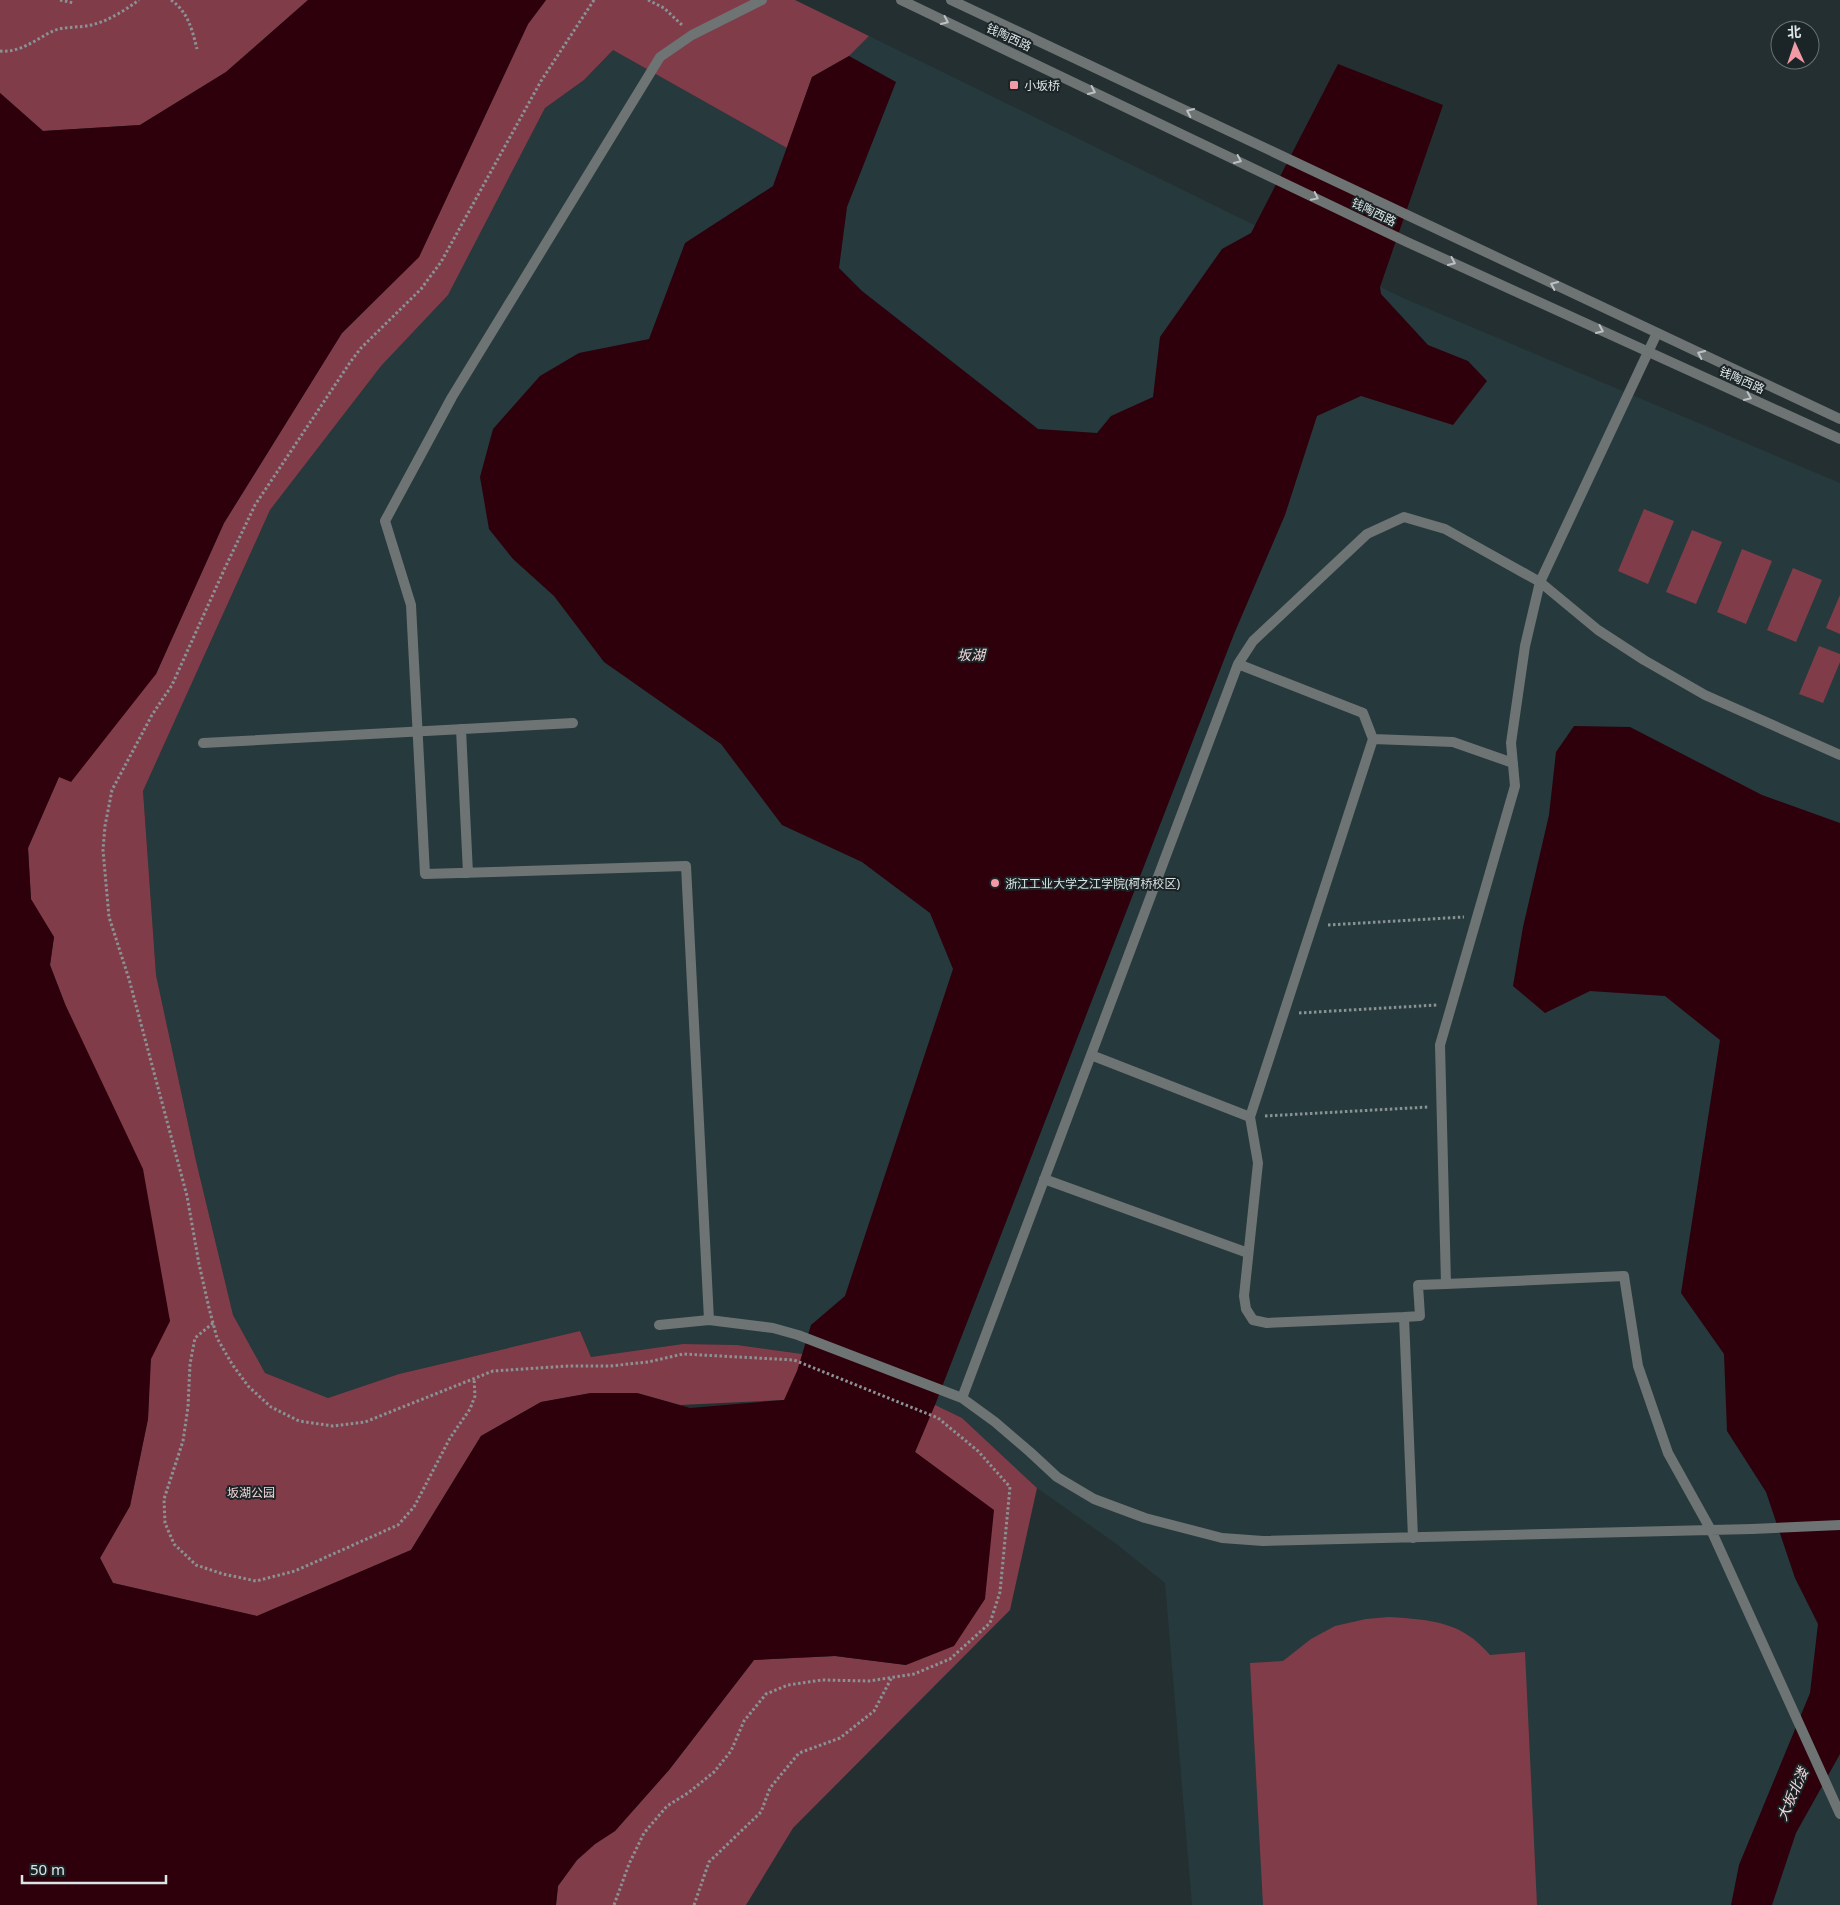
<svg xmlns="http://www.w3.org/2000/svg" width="1840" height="1905" viewBox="0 0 1840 1905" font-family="'Noto Sans','Noto Sans SC',sans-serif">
  <rect width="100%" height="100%" fill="#242f31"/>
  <path fill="#26393c" d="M 869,36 L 1403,298 L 1840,483 L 1840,1905 L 1192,1905 L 1165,1583 L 1115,1543 L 1037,1488 L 962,1418 L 802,1354 L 737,1345 L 683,1344 L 591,1357 L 580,1331 L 399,1374 L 328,1398 L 265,1373 L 233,1315 L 196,1161 L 156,975 L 143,791 L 270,510 L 381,366 L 448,295 L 545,108 L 584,80 L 613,50 L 787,148 L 849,56 Z"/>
  <path fill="#803d49" d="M 0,0 L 308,0 L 226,72 L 140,125 L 43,131 L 0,93 Z
    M 546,0 L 795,0 L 869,36 L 849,56 L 812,77 L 787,148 L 613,50 L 584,80 L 545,108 L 448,295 L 381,366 L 270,510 L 143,791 L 156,975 L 196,1161 L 233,1315 L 265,1373 L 328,1398 L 399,1374 L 580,1331 L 591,1357 L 683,1344 L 737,1345 L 802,1354 L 935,1405 L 962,1418 L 1037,1488 L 1010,1610 L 793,1828 L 746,1905 L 556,1905 L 558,1886 L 577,1860 L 595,1844 L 615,1831 L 669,1770 L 754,1660 L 835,1656 L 906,1665 L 993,1510 L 915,1452 L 927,1423 L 784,1400 L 680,1405 L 637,1393 L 591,1393 L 541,1402 L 481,1436 L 411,1550 L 257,1616 L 113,1583 L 100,1558 L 130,1506 L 148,1419 L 150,1359 L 170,1321 L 65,1004 L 50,965 L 54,937 L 31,900 L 28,848 L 59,777 L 156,674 L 224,523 L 342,333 L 419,257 L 528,24 Z
    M 1644,509 L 1674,521 L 1648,584 L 1618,571 Z
    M 1692,530 L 1722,542 L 1696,604 L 1666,592 Z
    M 1742,549 L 1772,561 L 1746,624 L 1717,612 Z
    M 1793,568 L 1822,580 L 1796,642 L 1767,630 Z
    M 1840,595 L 1840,634 L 1826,628 Z
    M 1819,646 L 1840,654 L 1840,662 L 1823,703 L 1799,694 Z
    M 1389,1617 C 1432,1620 1461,1621 1490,1655 L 1525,1652 L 1537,1905 L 1263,1905 L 1250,1663 L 1283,1661 L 1311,1639 L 1335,1626 L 1366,1619 Z"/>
  <path fill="#2d000b" d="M 308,0 L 546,0 L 528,24 L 419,257 L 342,333 L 224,523 L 156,674 L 71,782 L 59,777 L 28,848 L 31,899 L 54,937 L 50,965 L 65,1004 L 143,1169 L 170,1321 L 151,1359 L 148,1419 L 130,1506 L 100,1558 L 113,1583 L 257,1616 L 411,1550 L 481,1436 L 541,1402 L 591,1393 L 637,1393 L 690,1408 L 784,1400 L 797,1371 L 811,1325 L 845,1296 L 953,969 L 930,913 L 862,862 L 782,825 L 721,744 L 604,662 L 554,596 L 513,559 L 489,529 L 480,477 L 493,429 L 540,376 L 579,353 L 649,339 L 685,243 L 773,186 L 812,77 L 849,56 L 896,82 L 847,207 L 839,268 L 862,291 L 1038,429 L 1097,433 L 1111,416 L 1153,397 L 1160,337 L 1222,249 L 1251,233 L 1338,64 L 1443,105 L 1380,287 L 1381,294 L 1428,345 L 1468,361 L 1487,381 L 1453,425 L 1361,396 L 1317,416 L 1285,515 L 1234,634 L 935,1405 L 915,1452 L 994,1510 L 985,1599 L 954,1646 L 906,1665 L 835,1656 L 754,1660 L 669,1770 L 615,1831 L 595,1844 L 577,1860 L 558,1886 L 556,1905 L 0,1905 L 0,93 L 43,131 L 140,125 L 226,72 Z
    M 1574,726 L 1630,727 L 1762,795 L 1840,823 L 1840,1754 L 1796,1833 L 1772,1905 L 1731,1905 L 1739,1865 L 1810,1693 L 1818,1624 L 1795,1578 L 1766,1492 L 1727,1431 L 1724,1354 L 1681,1293 L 1720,1040 L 1665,996 L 1590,991 L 1545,1013 L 1513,986 L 1523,927 L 1549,815 L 1556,752 Z"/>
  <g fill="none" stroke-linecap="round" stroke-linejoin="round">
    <path stroke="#8a9294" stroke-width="3" stroke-dasharray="2.5 2.5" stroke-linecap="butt" d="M 60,0 L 74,3
      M 171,0 C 188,12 192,29 197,49
      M 594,0 L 541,81 L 441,262 L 421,289 L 361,348 L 351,361 L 255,505 L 224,570 L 172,685 L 152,715 L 112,790 L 105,826 L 103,850 L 109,917 L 129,979 L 187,1196 L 199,1264 L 209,1308 L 217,1338 L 232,1364 L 248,1386 L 271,1407 L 299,1421 L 333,1426 L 365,1422 L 493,1371 L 568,1366 L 610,1366 L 648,1362 L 683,1354 L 794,1360 L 938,1418 L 978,1451 L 1010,1487 L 1000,1592 L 990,1623 L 950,1659 L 914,1674 L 869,1681 L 822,1680 L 788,1685 L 766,1694 L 744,1721 L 731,1751 L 714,1772 L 688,1793 L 667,1806 L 644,1833 L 629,1864 L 614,1905
      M 648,0 L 664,8 L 683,26
      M 0,51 C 21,53 36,39 53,31 C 64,26 79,28 91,25 C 109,21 125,10 139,0
      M 1328,925 L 1464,917
      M 1299,1013 L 1437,1005
      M 1265,1116 L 1429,1107
      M 213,1323 L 195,1338 L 190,1364 L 188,1407 L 183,1441 L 164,1499 L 165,1523 L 174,1544 L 196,1565 L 223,1574 L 256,1581 L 295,1571 L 398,1525 L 414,1507 L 450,1438 L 470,1409 L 475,1396 L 474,1378
      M 694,1905 L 709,1862 L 761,1812 L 770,1788 L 799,1753 L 840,1738 L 874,1711 L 892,1677"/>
    <path stroke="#6e7374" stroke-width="10" d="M 1657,333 L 1540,582 L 1525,646 L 1511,743 L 1515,786 L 1440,1045 L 1446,1284 L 1624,1276 L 1638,1366 L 1668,1453 L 1712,1532 L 1840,1814
      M 1238,664 L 1363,713 L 1373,739
      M 461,729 L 468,873
      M 203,743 L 573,723
      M 1091,1055 L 1250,1117
      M 1044,1179 L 1248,1253
      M 1404,1317 L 1267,1323 L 1253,1320 L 1246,1309 L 1244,1296 L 1258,1163 L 1250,1117 L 1373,739 L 1453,742 L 1513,763
      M 709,1320 L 686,866 L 425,874 L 411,605 L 385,521 L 452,397 L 660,57 L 692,35 L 762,0
      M 659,1325 L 709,1320 L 773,1328 L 798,1335 L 962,1398 L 995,1422 L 1030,1452 L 1057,1477 L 1094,1499 L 1145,1518 L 1222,1538 L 1263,1541 L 1752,1529
      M 962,1398 L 1238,664 L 1253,641 L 1367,534 L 1404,517 L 1445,529 L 1540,582 L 1598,630 L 1644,660 L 1705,695 L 1840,755
      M 1413,1538 L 1404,1317 L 1420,1316 L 1418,1285 L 1446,1284"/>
    <path stroke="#6e7374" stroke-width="10" d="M 1752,1529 L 1840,1525"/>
    <path stroke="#6e7374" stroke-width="10" d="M 901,0 L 1407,242 L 1840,439
      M 951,0 L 1840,419"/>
  </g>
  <defs><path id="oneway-chevron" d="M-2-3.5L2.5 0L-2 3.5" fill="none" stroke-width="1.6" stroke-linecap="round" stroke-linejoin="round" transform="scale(1.25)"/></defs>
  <g stroke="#bcc2c3">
    <use href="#oneway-chevron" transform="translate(945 21) rotate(25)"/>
    <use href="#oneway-chevron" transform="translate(1092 91) rotate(25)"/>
    <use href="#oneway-chevron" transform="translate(1190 112) rotate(-155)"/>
    <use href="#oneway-chevron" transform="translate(1238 160) rotate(25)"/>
    <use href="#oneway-chevron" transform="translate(1315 197) rotate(26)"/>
    <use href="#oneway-chevron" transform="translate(1452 262) rotate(24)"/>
    <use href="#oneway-chevron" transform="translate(1554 285) rotate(-155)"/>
    <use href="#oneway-chevron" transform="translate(1600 330) rotate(24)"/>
    <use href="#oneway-chevron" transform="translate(1701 354) rotate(-155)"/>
    <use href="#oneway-chevron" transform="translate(1748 397) rotate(24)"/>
  </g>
  <g fill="#f39aa7" stroke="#1b2527" stroke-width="2">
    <rect x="1009" y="80" width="10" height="10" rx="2.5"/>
    <circle cx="995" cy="883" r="5"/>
  </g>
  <g text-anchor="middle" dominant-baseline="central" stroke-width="4" stroke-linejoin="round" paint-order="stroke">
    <g font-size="12" fill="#dde4e5" stroke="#1b2527">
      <text transform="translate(1009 37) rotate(25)">钱陶西路</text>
      <text transform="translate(1374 212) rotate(26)">钱陶西路</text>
      <text transform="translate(1742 380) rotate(24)">钱陶西路</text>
    </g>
    <g font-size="12" fill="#dde4e5" stroke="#1b2527" text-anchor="start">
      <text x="1024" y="85">小坂桥</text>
      <text x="1005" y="883">浙江工业大学之江学院(柯桥校区)</text>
    </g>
    <g font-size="12" fill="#f2d6d8" stroke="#1b2527">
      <text x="251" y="1492">坂湖公园</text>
    </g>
    <g font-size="14" font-style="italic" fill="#f3d7da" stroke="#1b2527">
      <text x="971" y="654">坂湖</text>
      <text transform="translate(1792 1794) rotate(-66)">大坂北溇</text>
    </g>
  </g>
  <g transform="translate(1795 45) rotate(357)"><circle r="24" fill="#1b2527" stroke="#697173"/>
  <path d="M0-4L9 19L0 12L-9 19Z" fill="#f39aa7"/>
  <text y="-8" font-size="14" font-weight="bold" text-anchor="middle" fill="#dde4e5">北</text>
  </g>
  <path d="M22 1875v8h144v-8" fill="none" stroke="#dde4e5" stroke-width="2.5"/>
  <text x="30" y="1875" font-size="15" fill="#dde4e5" stroke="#1b2527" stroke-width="4" paint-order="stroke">50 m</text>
</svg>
